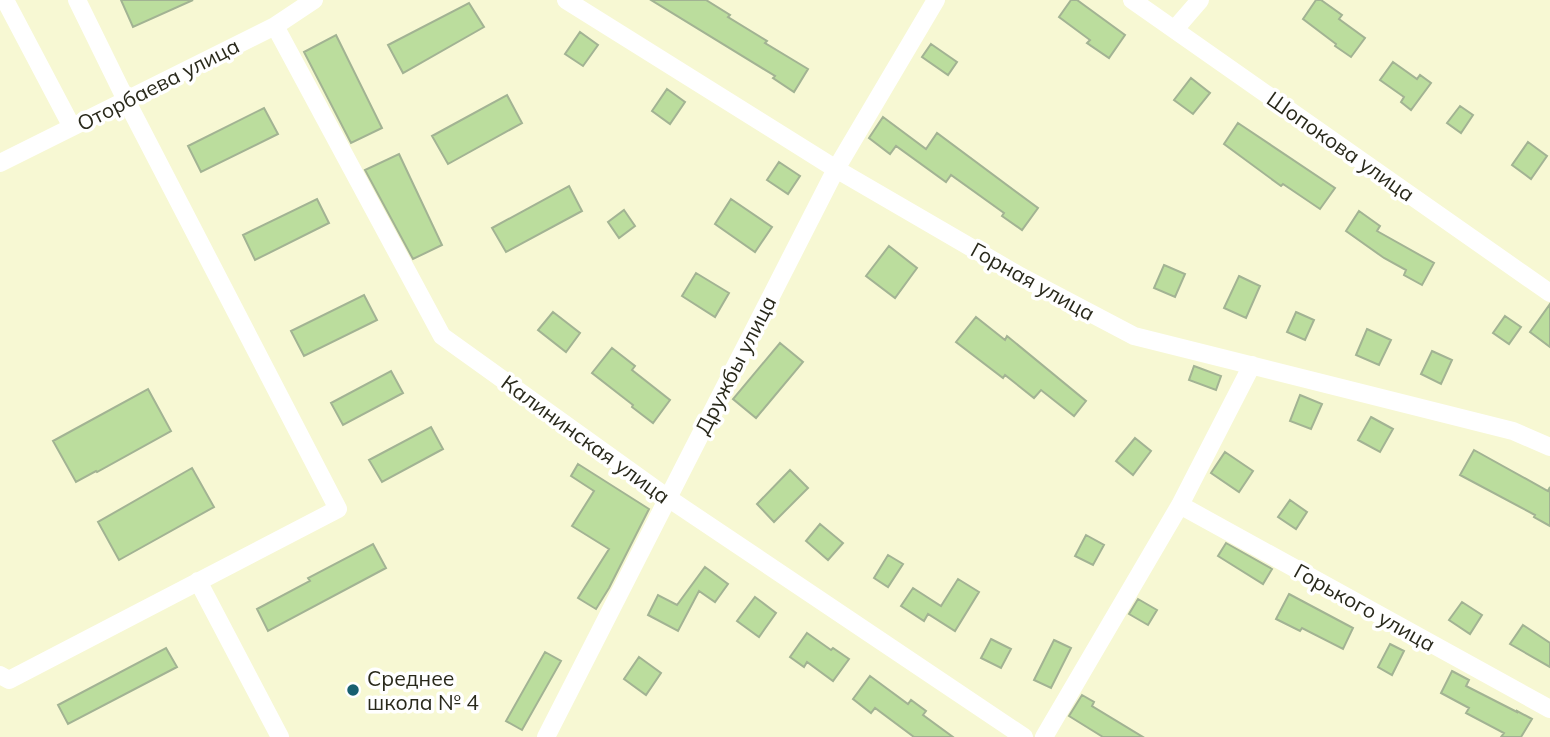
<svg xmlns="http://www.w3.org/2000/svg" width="1550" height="737" viewBox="0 0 1550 737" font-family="Mulish,sans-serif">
  <rect width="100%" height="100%" fill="#f7f8d3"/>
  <path fill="#bbdd9d" stroke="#a2b393" stroke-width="2" d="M 121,0 L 193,0 L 133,27 Z
    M 651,0 L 706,0 L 730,15 L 728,17 L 767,41 L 765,43 L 808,69 L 794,92 L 773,78 L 775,76 Z
    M 1071,0 L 1077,0 L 1125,35 L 1109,58 L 1087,43 L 1090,40 L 1059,17 Z
    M 1316,0 L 1321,0 L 1342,15 L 1339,19 L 1365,38 L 1351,57 L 1335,46 L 1336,44 L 1303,19 Z
    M 469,3 L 484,27 L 403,73 L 388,45 Z
    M 580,32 L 598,45 L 583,66 L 565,54 Z
    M 336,35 L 382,128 L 351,143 L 304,52 Z
    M 931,44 L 957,62 L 948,75 L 922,57 Z
    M 1393,62 L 1417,79 L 1420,75 L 1431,83 L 1411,110 L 1401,102 L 1404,97 L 1380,80 Z
    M 1191,78 L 1210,93 L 1193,114 L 1174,100 Z
    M 667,89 L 685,102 L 670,124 L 652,111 Z
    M 507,95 L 522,123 L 448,164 L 432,136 Z
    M 1460,106 L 1473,115 L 1461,133 L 1447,123 Z
    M 264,108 L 278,134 L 201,172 L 188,146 Z
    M 883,117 L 926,149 L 937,133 L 1038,208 L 1022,230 L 1002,216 L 1004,213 L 951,175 L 946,182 L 896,146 L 890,154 L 869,138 Z
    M 1238,123 L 1335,188 L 1320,209 L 1283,184 L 1281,186 L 1224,144 Z
    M 1528,142 L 1547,156 L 1531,179 L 1512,165 Z
    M 399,154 L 442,245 L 413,259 L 365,170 Z
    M 779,162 L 800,176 L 788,194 L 767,180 Z
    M 569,186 L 582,211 L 506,252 L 492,228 Z
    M 317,199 L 329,223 L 255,260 L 243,235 Z
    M 731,199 L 772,227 L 755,252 L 715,224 Z
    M 624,210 L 635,226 L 619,238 L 608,222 Z
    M 1359,211 L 1380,226 L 1377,231 L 1434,263 L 1422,285 L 1404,275 L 1406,270 L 1384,258 L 1346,231 Z
    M 889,246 L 917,268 L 895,298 L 866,276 Z
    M 1164,265 L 1185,274 L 1175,297 L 1154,288 Z
    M 696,273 L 729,293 L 715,317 L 682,296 Z
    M 1239,276 L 1260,286 L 1246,318 L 1224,308 Z
    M 364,295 L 377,320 L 304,356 L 291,331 Z
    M 1550,304 L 1550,347 L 1530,332 Z
    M 553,312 L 580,333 L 566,352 L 538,330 Z
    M 1296,312 L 1314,320 L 1305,340 L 1287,332 Z
    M 1505,316 L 1521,327 L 1509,344 L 1493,333 Z
    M 976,317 L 1005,340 L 1007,336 L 1086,401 L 1074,416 L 1041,390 L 1034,398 L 1005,375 L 1003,378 L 956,342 Z
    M 1367,329 L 1391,340 L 1379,365 L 1356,355 Z
    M 780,343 L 803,362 L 756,418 L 733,399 Z
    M 612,348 L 635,366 L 632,370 L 670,400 L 653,423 L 632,407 L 633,405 L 592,373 Z
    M 1432,351 L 1452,360 L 1441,384 L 1421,374 Z
    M 1194,366 L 1221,376 L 1216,390 L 1189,380 Z
    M 391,371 L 403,393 L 343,425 L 331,403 Z
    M 148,389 L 171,431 L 97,472 L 96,471 L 76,482 L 53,441 Z
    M 1300,395 L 1322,404 L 1311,429 L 1290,421 Z
    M 1371,417 L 1393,429 L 1380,452 L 1358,440 Z
    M 431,427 L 443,449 L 382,482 L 369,460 Z
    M 1135,438 L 1151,451 L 1133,475 L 1116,461 Z
    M 1474,450 L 1548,491 L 1550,487 L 1550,526 L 1534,517 L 1535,515 L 1460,475 Z
    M 1225,452 L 1253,471 L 1239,492 L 1211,473 Z
    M 578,464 L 649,509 L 609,588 L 596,609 L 578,598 L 609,549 L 572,526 L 594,491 L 571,476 Z
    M 192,468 L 214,507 L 119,560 L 98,522 Z
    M 790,470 L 808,488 L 774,522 L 757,504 Z
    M 1290,500 L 1307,512 L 1296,529 L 1278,517 Z
    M 820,524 L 843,543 L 828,560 L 806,541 Z
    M 1086,535 L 1104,545 L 1093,565 L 1075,556 Z
    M 1226,543 L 1272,569 L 1263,584 L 1218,556 Z
    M 373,544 L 386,568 L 268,631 L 257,609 L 310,581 L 308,578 Z
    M 888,555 L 903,564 L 888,587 L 874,578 Z
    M 705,567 L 728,584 L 715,602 L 699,591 L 678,631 L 648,615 L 658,595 L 677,605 Z
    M 958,579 L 979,592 L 955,631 L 928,614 L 924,621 L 901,606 L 913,588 L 941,606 Z
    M 1289,594 L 1353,628 L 1343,649 L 1302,628 L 1300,631 L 1276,619 Z
    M 755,597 L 776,613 L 759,637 L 737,621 Z
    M 1138,599 L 1157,610 L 1148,625 L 1129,614 Z
    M 1462,602 L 1482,615 L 1470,634 L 1449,620 Z
    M 1523,625 L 1550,643 L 1550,667 L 1510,644 Z
    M 807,633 L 831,650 L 833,648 L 849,659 L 833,681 L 807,662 L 804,667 L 790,657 Z
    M 991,639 L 1011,649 L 1001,668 L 981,658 Z
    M 1054,640 L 1071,648 L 1051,688 L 1034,680 Z
    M 1390,644 L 1404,651 L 1392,675 L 1378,667 Z
    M 166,648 L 177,667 L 68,724 L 58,705 Z
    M 545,652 L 561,661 L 522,730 L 506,721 Z
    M 639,657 L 661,673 L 646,695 L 624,679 Z
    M 1452,671 L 1469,680 L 1466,686 L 1517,712 L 1517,711 L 1532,719 L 1521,737 L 1501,737 L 1504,733 L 1466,713 L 1469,708 L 1441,693 Z
    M 870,676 L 908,704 L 911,700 L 926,711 L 923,715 L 953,737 L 914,737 L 875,708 L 871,713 L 853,699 Z
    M 1082,695 L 1094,702 L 1092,706 L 1143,737 L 1103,737 L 1069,716 Z"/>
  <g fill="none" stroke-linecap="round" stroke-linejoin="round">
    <path stroke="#fff" stroke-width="18" d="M 5,0 L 72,127
      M 566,0 L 836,169 L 1020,276 L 1134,336 L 1513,431 L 1550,447
      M 1132,0 L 1550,293
      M 275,26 L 442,336 L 668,498 L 1024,737
      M 1175,29 L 1200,0
      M 0,163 L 275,26 L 314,0
      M 1180,505 L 1550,709
      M 198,581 L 280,737
      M 0,675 L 9,680 L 338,509 L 126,100 L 77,0
      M 546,737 L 836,169 L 936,0
      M 1044,737 L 1180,505 L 1252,365"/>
  </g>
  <circle fill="#175f6f" stroke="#fff" stroke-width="2.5" cx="353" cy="690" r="7"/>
  <g text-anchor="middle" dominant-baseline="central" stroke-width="7" stroke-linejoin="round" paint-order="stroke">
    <g font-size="21" fill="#29291b" stroke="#fff">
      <text transform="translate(158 84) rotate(-27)">Оторбаева улица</text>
      <text transform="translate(1341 146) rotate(35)">Шопокова улица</text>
      <text transform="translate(1033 281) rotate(29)">Горная улица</text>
      <text transform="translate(735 365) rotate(-63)">Дружбы улица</text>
      <text transform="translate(586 439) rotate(36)">Калининская улица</text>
      <text transform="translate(1365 607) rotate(29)">Горького улица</text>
    </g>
    <g font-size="21" fill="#29291b" stroke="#fff" text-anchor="start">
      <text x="367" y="678">Среднее<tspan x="367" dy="24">школа № 4</tspan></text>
    </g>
  </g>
</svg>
